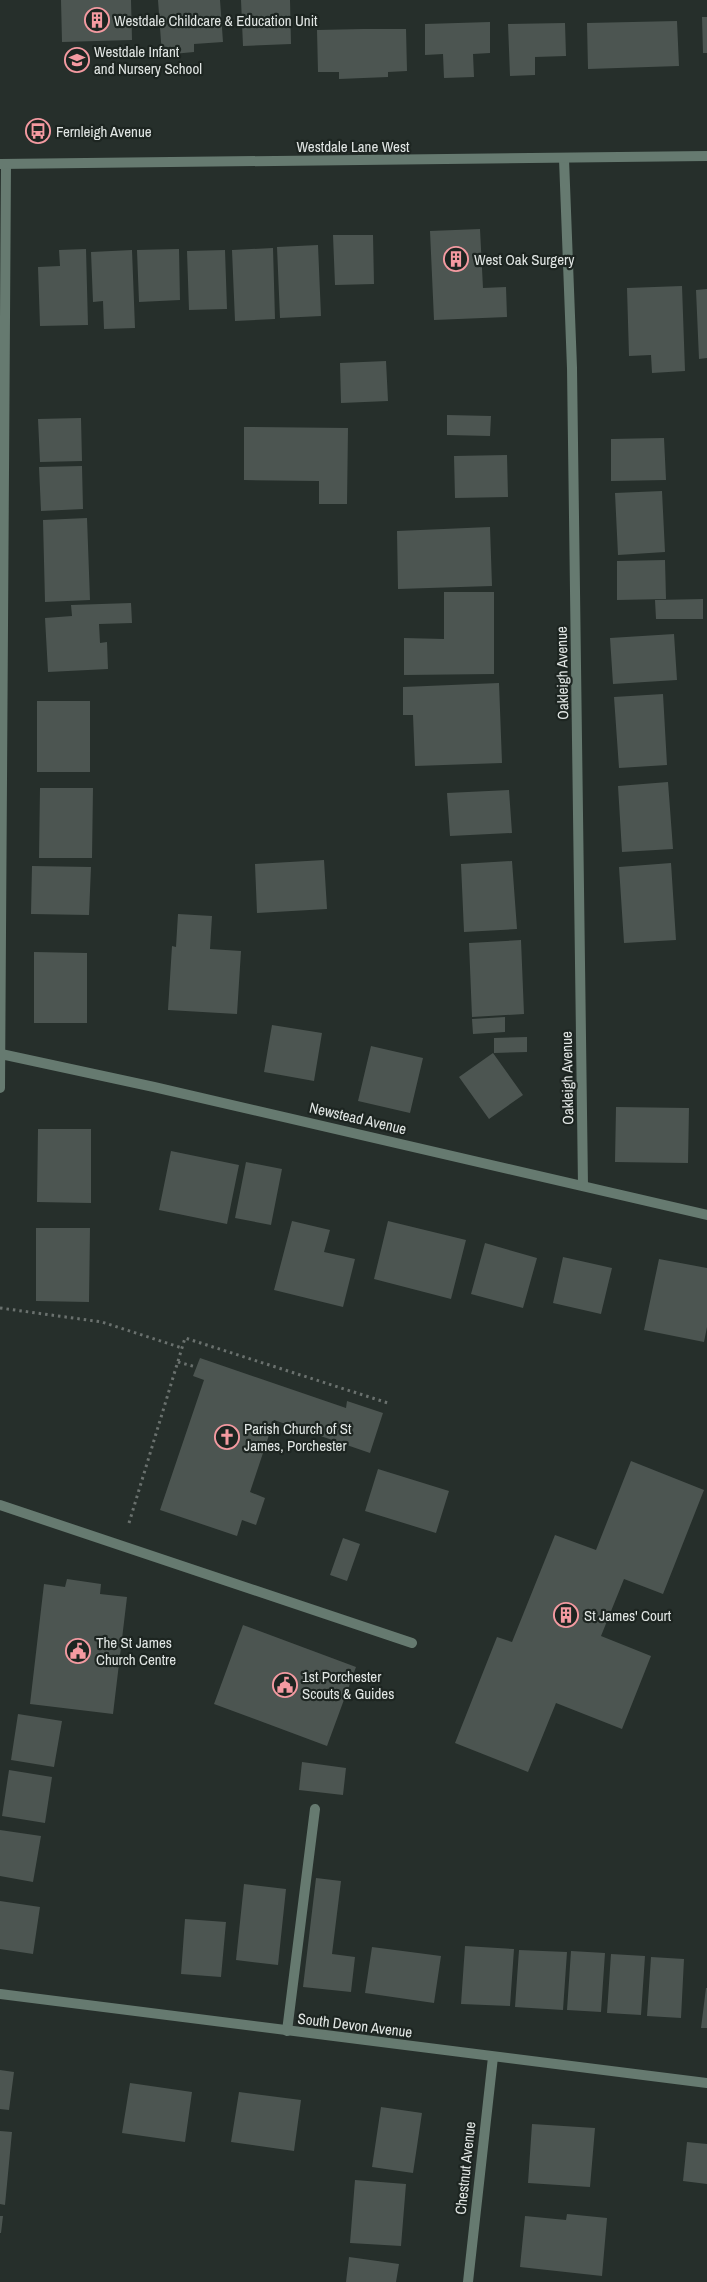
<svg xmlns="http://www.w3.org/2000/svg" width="707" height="2282" viewBox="0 0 707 2282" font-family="'Archivo Narrow',sans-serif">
  <rect width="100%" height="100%" fill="#262f2b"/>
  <path fill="#4c5551" d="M 61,0 L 131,0 L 132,40 L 62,42 Z
    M 158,0 L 220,0 L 223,42 L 194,44 L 194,52 L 162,55 Z
    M 241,0 L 290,0 L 291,44 L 243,46 Z
    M 702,17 L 707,17 L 707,53 L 703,53 Z
    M 677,21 L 679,66 L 588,69 L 587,23 Z
    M 490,22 L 490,53 L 473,54 L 474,77 L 444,78 L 443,54 L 425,55 L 425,24 Z
    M 565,23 L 566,56 L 535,57 L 535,75 L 510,76 L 508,24 Z
    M 363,29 L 406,29 L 407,71 L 388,72 L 388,77 L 339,79 L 339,72 L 318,72 L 317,30 Z
    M 480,229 L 483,288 L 506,287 L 507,317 L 434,320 L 430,231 Z
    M 333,235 L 373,235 L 374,284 L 335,285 Z
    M 318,245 L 321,316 L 280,318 L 277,247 Z
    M 273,248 L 275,319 L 235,321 L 232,250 Z
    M 86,249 L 88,325 L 40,326 L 38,267 L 60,266 L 59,250 Z
    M 179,249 L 180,300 L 139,302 L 137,250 Z
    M 132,250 L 135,328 L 104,329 L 103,301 L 93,302 L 91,252 Z
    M 225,250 L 227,309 L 189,310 L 187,251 Z
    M 682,286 L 685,371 L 652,373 L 651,355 L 629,356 L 627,288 Z
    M 707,289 L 707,358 L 699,359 L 696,290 Z
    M 386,361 L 388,401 L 341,403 L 340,363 Z
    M 447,415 L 491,416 L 490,436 L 447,435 Z
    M 81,418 L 82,461 L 40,462 L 38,419 Z
    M 244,427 L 348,428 L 347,504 L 319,504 L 319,481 L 244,480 Z
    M 664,438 L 666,480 L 611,481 L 611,439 Z
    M 507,455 L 508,497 L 455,498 L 454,456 Z
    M 82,466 L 83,509 L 41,511 L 39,467 Z
    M 662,491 L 665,552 L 618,555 L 615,493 Z
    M 87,518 L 90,600 L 45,602 L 43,520 Z
    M 490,527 L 492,586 L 398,589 L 397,531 Z
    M 665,560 L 666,599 L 617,600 L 617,561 Z
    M 444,592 L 494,592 L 494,674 L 404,675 L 404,638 L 444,639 Z
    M 703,599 L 703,619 L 656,619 L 655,600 Z
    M 131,603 L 132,623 L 99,624 L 100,643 L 107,642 L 108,669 L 48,672 L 45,618 L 72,616 L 71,605 Z
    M 674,634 L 677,680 L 613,684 L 610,638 Z
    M 499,683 L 502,763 L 415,766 L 413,715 L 403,715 L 403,687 Z
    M 663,694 L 667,765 L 619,768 L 614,697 Z
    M 37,701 L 90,701 L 90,772 L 37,772 Z
    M 668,782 L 673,849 L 622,852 L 618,786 Z
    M 40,788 L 93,788 L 92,858 L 39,858 Z
    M 509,790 L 512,833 L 450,836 L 447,793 Z
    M 324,860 L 327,909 L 257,913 L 255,864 Z
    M 512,861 L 517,929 L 464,932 L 461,864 Z
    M 671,863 L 676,940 L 624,943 L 619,867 Z
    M 32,866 L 91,867 L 89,915 L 31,914 Z
    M 178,914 L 212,916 L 210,949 L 241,951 L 237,1014 L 168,1010 L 172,946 L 176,947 Z
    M 521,940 L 524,1014 L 472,1017 L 469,943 Z
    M 34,952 L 87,953 L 87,1023 L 34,1023 Z
    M 505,1017 L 505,1032 L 473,1034 L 472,1019 Z
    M 272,1025 L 322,1033 L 314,1081 L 264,1072 Z
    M 527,1037 L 527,1052 L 494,1053 L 494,1038 Z
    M 371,1046 L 423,1058 L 410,1113 L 358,1101 Z
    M 493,1053 L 523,1095 L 489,1119 L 459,1077 Z
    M 616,1107 L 689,1108 L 688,1163 L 615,1162 Z
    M 38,1129 L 91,1129 L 91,1203 L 37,1202 Z
    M 171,1151 L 239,1165 L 227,1224 L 159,1210 Z
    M 246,1162 L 282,1169 L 271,1225 L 235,1218 Z
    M 292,1221 L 330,1230 L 324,1252 L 355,1259 L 343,1307 L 274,1290 Z
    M 388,1221 L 466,1240 L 451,1299 L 374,1279 Z
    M 36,1228 L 90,1228 L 89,1302 L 36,1301 Z
    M 485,1243 L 537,1258 L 523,1308 L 471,1294 Z
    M 563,1257 L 612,1268 L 601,1314 L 553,1303 Z
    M 659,1259 L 707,1268 L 707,1327 L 704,1342 L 644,1330 Z
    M 200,1358 L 346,1408 L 347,1401 L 383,1413 L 370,1453 L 274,1420 L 250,1492 L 265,1498 L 256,1525 L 242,1520 L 237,1536 L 160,1510 L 204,1380 L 193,1376 Z
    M 631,1461 L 704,1490 L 663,1594 L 624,1579 L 601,1636 L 651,1656 L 622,1729 L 556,1703 L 528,1772 L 455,1743 L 497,1637 L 512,1642 L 555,1535 L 596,1550 Z
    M 378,1469 L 449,1491 L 436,1533 L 365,1511 Z
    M 343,1538 L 360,1544 L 347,1581 L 330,1575 Z
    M 67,1579 L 101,1584 L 100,1594 L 127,1597 L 113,1714 L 30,1704 L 44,1584 L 65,1587 Z
    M 243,1625 L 356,1667 L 327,1746 L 214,1704 Z
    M 18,1714 L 62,1721 L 54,1767 L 11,1760 Z
    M 302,1762 L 346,1768 L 343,1795 L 299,1790 Z
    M 9,1770 L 52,1777 L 45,1823 L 2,1816 Z
    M 0,1830 L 41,1836 L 33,1882 L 0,1876 Z
    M 316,1878 L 341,1881 L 332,1954 L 355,1957 L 351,1992 L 303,1987 Z
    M 244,1884 L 286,1889 L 278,1965 L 236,1960 Z
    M 0,1901 L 40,1907 L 33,1954 L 0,1949 Z
    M 185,1919 L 226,1922 L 221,1977 L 181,1974 Z
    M 465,1946 L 514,1949 L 510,2006 L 461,2004 Z
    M 372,1947 L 441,1956 L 434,2003 L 365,1993 Z
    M 519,1950 L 567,1952 L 563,2010 L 515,2007 Z
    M 571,1951 L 605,1953 L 601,2012 L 567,2010 Z
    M 611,1954 L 645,1956 L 641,2015 L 607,2013 Z
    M 651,1957 L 684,1959 L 681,2018 L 647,2016 Z
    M 706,1988 L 707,1988 L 707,2028 L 701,2028 Z
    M 0,2070 L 14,2072 L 9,2110 L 0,2109 Z
    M 130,2083 L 192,2092 L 185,2142 L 122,2133 Z
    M 239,2092 L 301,2100 L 294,2151 L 231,2142 Z
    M 381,2107 L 422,2113 L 413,2173 L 372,2167 Z
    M 532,2124 L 595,2128 L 590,2187 L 528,2183 Z
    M 0,2131 L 12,2132 L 5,2205 L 0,2204 Z
    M 687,2142 L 707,2144 L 707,2184 L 683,2181 Z
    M 355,2180 L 406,2184 L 401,2246 L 350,2243 Z
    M 567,2214 L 607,2218 L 602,2276 L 520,2267 L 525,2216 L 566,2220 Z
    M 0,2216 L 3,2216 L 1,2233 L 0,2233 Z
    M 349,2257 L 399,2264 L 396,2282 L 346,2282 Z"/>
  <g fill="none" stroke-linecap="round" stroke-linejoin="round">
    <path stroke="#6a716e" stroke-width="3" stroke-dasharray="2.5 4" stroke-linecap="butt" d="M 0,1308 L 102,1322 L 182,1348
      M 178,1362 L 196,1367
      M 129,1523 L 185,1338 L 388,1403"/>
    <path stroke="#667a70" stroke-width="10" d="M 0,1505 L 412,1643
      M 287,2031 L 315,1809"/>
    <path stroke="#667a70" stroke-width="10" d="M 564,159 L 572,368 L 583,1186
      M 1,1054 L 154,1087 L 707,1215
      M 0,1088 L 6,164
      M 0,1994 L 707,2083
      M 468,2282 L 493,2057"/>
    <path stroke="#667a70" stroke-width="10" d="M 0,164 L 707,156"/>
  </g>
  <defs>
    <symbol id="building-ring" viewBox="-11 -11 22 22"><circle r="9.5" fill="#1d2521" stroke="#f49aa1" stroke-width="1.5"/><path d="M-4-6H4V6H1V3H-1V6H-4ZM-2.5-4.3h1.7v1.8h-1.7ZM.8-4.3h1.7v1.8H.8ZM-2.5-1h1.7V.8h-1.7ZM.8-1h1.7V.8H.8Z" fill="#f49aa1"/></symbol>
    <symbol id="school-ring" viewBox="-11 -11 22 22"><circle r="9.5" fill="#1d2521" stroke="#f49aa1" stroke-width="1.5"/><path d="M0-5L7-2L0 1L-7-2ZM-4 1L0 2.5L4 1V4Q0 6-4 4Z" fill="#f49aa1"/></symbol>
    <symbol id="bus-ring" viewBox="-11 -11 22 22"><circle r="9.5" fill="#1d2521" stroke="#f49aa1" stroke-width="1.5"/><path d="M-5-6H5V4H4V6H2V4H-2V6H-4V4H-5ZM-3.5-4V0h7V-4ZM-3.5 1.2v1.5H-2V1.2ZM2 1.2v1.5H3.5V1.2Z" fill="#f49aa1"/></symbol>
    <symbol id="church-ring" viewBox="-11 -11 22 22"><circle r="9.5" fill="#1d2521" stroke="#f49aa1" stroke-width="1.5"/><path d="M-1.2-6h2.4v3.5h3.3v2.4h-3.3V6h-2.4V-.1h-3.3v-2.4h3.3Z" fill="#f49aa1"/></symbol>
    <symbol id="civic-ring" viewBox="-11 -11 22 22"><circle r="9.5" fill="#1d2521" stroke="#f49aa1" stroke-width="1.5"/><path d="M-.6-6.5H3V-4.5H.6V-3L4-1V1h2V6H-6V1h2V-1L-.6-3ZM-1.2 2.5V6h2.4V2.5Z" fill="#f49aa1"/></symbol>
  </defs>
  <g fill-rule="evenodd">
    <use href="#building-ring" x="83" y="6" width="28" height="28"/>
    <use href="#school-ring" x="63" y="46" width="28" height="28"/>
    <use href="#bus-ring" x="24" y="117" width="28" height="28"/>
    <use href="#building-ring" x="442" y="245" width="28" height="28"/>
    <use href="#church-ring" x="213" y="1423" width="28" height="28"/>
    <use href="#building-ring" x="552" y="1601" width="28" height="28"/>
    <use href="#civic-ring" x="64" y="1637" width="28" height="28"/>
    <use href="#civic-ring" x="271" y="1671" width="28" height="28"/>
  </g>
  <g text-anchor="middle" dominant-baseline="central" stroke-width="4.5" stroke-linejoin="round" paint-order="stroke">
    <g font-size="15" fill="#e1e6e4" stroke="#1d2521" text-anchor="start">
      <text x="114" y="20">Westdale Childcare &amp; Education Unit</text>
      <text x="94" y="51">Westdale Infant<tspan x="94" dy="17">and Nursery School</tspan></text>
      <text x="56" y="131">Fernleigh Avenue</text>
      <text x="474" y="259">West Oak Surgery</text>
      <text x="244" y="1428">Parish Church of St<tspan x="244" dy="17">James, Porchester</tspan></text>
      <text x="584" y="1615">St James' Court</text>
      <text x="96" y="1642">The St James<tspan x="96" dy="17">Church Centre</tspan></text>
      <text x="302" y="1676">1st Porchester<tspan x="302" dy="17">Scouts &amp; Guides</tspan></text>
    </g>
    <g font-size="15" fill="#e1e6e4" stroke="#1d2521">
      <text x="353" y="146">Westdale Lane West</text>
      <text transform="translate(562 673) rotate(-91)">Oakleigh Avenue</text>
      <text transform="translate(567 1078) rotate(-91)">Oakleigh Avenue</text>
      <text transform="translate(358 1118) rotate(13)">Newstead Avenue</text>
      <text transform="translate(355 2025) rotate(7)">South Devon Avenue</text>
      <text transform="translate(465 2168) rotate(-84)">Chestnut Avenue</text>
    </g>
  </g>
</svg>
